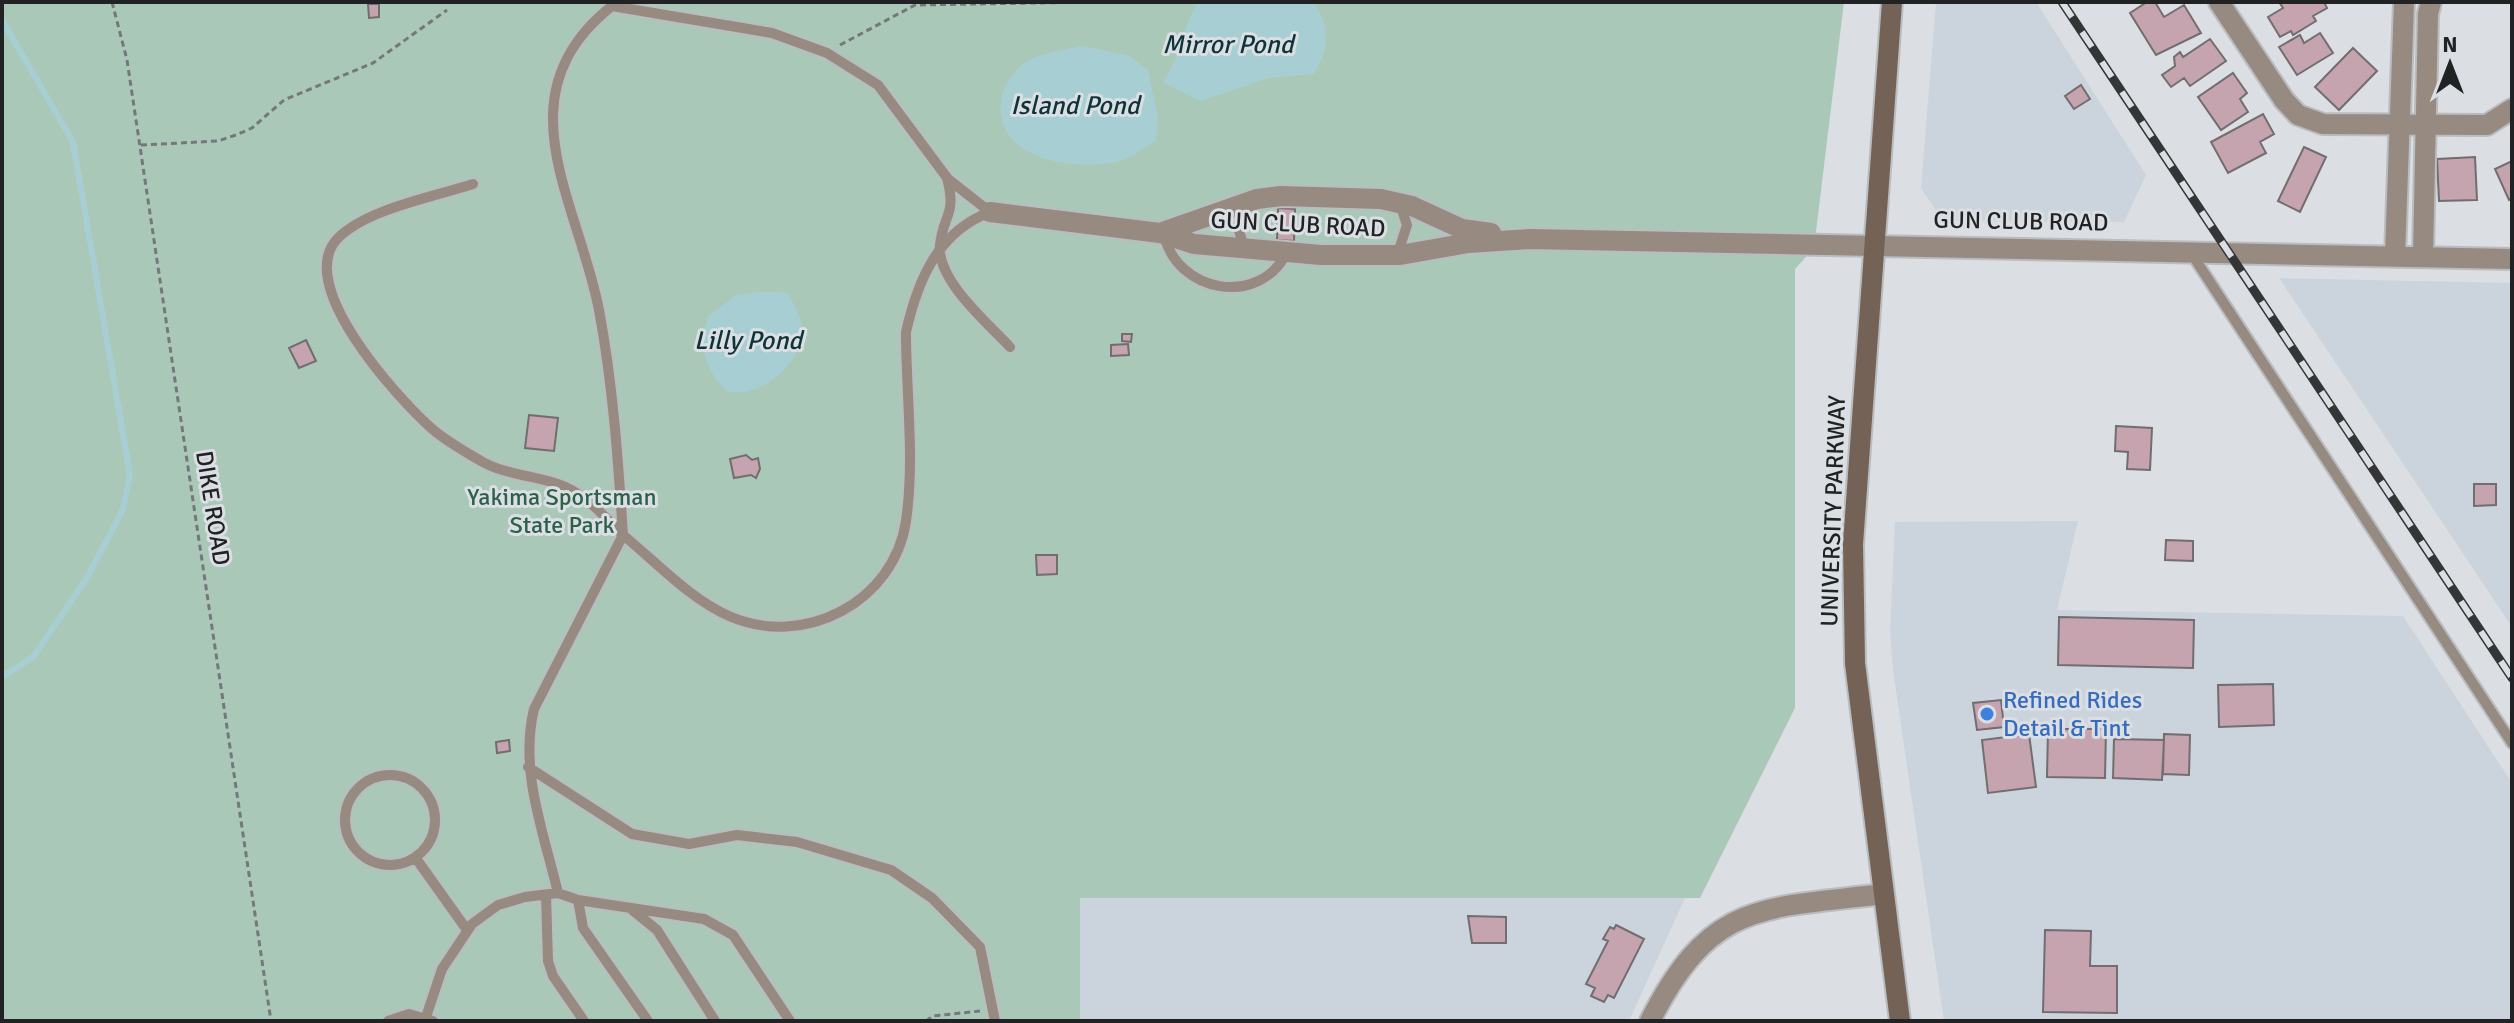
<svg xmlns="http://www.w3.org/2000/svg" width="2514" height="1023" viewBox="0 0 2514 1023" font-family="Signika,sans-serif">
  <rect width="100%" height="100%" fill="#dbdfe3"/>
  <path fill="#cbd4dd" d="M 1936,2 L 2036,2 L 2146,175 L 2124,222 L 1943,221 L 1921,188 Z
    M 2279,278 L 2512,283 L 2512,627 Z
    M 2078,521 L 2057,610 L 2403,616 L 2512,783 L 2512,1021 L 1944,1021 L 1893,670 L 1890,631 L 1895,522 Z
    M 1080,898 L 1685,898 L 1629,1021 L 1080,1021 Z"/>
  <path fill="#aac8b8" d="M 2,2 L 1844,2 L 1814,248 L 1795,269 L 1795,708 L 1700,898 L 1080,898 L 1080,1021 L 2,1021 Z"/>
  <path fill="#a7cfd3" d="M 1198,2 L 1313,2 C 1331,25 1329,52 1313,74 L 1268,78 L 1200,101 L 1163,82 C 1183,53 1181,29 1198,2 Z
    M 1082,46 L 1129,56 L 1148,70 L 1158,119 L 1156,141 C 1143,148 1127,161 1112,163 C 1069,169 994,159 1001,100 C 1003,85 1015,69 1028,61 C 1043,52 1065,50 1082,46 Z
    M 762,292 L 788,293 C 793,304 802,317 802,329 C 802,364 760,400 726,391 C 705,370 699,346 708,317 L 736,295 Z"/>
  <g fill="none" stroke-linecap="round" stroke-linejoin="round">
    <path stroke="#a7cfd3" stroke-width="6" d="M 2,20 L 73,142 L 130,475 L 123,509 L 88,576 L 34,656 L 2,677"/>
  </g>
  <path fill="#c5a3af" stroke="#726d6f" stroke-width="2" d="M 2147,2 L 2155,2 L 2164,17 L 2184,5 L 2201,33 L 2156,55 L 2130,13 Z
    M 2279,2 L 2324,2 L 2327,8 L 2313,16 L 2316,21 L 2293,35 L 2291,31 L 2280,37 L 2268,17 L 2283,8 Z
    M 368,4 L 379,4 L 379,17 L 369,18 Z
    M 2320,33 L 2333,53 L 2297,75 L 2279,47 L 2300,35 L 2304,43 Z
    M 2210,39 L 2226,61 L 2190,86 L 2184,78 L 2171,87 L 2162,75 L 2175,66 L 2174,57 L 2180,52 L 2183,57 Z
    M 2353,48 L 2377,71 L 2339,110 L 2315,87 Z
    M 2233,73 L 2247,93 L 2240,99 L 2248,112 L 2221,130 L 2198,97 Z
    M 2081,85 L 2090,99 L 2074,109 L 2065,96 Z
    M 2263,114 L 2274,134 L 2260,142 L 2266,153 L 2228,173 L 2211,142 Z
    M 2304,147 L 2326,157 L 2300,212 L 2278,201 Z
    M 2475,157 L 2477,200 L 2439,201 L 2437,159 Z
    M 2512,161 L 2512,198 L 2509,200 L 2495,169 Z
    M 1278,208 L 1295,209 L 1294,241 L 1277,240 Z
    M 1122,334 L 1132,334 L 1131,342 L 1122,341 Z
    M 306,340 L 316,361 L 299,368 L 289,348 Z
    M 1128,344 L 1129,355 L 1111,356 L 1111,345 Z
    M 529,415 L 558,418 L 554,451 L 525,448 Z
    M 2116,426 L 2152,428 L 2150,470 L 2127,469 L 2128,452 L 2115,451 Z
    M 746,455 L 752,460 L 758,458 L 760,469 L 756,478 L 751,475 L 734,478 L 730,459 Z
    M 2474,484 L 2496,484 L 2496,505 L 2474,506 Z
    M 2166,540 L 2193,541 L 2193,561 L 2165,560 Z
    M 1036,555 L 1057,555 L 1057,574 L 1037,575 Z
    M 2059,617 L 2194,620 L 2193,668 L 2058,665 Z
    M 2273,684 L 2274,725 L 2219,727 L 2218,685 Z
    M 2001,700 L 2004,727 L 1977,730 L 1973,703 Z
    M 2048,729 L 2106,729 L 2105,778 L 2047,777 Z
    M 2029,734 L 2036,787 L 1988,793 L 1982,740 Z
    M 2164,734 L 2190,735 L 2189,775 L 2163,774 Z
    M 2114,739 L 2164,740 L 2162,780 L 2113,778 Z
    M 509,740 L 510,751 L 497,753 L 496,742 Z
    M 1468,916 L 1506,917 L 1506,943 L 1472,943 Z
    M 1616,925 L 1644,939 L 1614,998 L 1608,995 L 1604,1002 L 1591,996 L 1595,988 L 1586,984 L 1608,941 L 1603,939 L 1610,927 L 1614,929 Z
    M 2045,930 L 2091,931 L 2090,966 L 2117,966 L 2117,1013 L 2043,1012 Z"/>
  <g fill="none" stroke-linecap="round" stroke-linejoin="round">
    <defs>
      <path id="lane" d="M 612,6 L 772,33 L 827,53 L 878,85 L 948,179 L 990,212 C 938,232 918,279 906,332 C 906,394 915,459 906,521 C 894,602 804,649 729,616 C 690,599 656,562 623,535 C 618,459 613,385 599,310 C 578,201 500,94 612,6 Z
        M 947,178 C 957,216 943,214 940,245 C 936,280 989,324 1010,347
        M 473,184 C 433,197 367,209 338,238 C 293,284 397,397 430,427 C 444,440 464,451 481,461 C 510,478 550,475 578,494 C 595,504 609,522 623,535 L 534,709 C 519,771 544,833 558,893
        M 1164,234 C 1176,293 1260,308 1287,252
        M 1244,248 L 1238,227 L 1245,207
        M 1398,253 L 1407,225 L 1400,204
        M 2191,253 L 2512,743
        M 528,767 L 632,834 L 689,844 L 737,835 L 797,842 L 891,870 L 932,898 L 980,947 L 995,1021
        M345 820a45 45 0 1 1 90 0a45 45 0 1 1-90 0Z
        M 415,857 L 467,930
        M 546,895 L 548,961 L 553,976 L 584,1021
        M 578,900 L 583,928 L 648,1021
        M 630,908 L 657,930 L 715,1021
        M 426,1017 L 442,969 L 472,924 L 498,905 L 525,897 L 558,893 L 578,900 L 704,919 L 733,935 L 790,1021
        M 388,1021 L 409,1014 L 433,1021"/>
      <path id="street" d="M 2219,2 L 2284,100 L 2298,115 L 2323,124 L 2487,125 L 2512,109
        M 990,212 L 1160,233 L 1194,244 L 1321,255 L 1400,255 L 1468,243 L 1529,239 L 2512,259
        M 1160,233 L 1257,199 L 1281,196 L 1381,199 L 1412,206 L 1462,229 L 1491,233
        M 2395,256 L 2404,2
        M 2423,256 L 2428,14 L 2431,2
        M 1650,1021 C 1711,900 1762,909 1883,894"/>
      <path id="secondary" d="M 1892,2 L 1853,544 L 1855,663 L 1900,1021"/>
    </defs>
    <use href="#lane" stroke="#b9bdc0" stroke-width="14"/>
    <use href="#street" stroke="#b9bdc0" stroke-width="24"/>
    <use href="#secondary" stroke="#b9bdc0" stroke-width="24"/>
    <path stroke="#75787a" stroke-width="3" stroke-dasharray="6 4" stroke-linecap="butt" d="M 112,2 L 127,60 L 271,1021
      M 840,45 L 915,5 L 1096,2
      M 141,145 L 218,141 L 236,135 L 252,128 L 284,100 L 373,63 L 447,10
      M 1305,233 L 1317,217
      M 926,1021 L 933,1016 L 980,1011"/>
    <use href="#lane" stroke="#968a81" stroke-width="10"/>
    <use href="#street" stroke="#968a81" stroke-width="20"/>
    <use href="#secondary" stroke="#736255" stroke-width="20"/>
    <defs>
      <path id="rail" d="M 2062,2 L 2512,678"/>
    </defs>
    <use href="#rail" stroke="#333536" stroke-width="9"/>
    <use href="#rail" stroke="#dbdfe3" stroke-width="6" stroke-dasharray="18" stroke-linecap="butt"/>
  </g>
  <circle fill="#3f7fe0" stroke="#dbdfe3" stroke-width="3" cx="1987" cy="714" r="8"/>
  <g text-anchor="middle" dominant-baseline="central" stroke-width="6" stroke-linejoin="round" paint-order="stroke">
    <g font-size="24" fill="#202223" stroke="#dbdfe3">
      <text transform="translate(2021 221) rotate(1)">GUN CLUB ROAD</text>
      <text transform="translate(1298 224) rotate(3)">GUN CLUB ROAD</text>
      <text transform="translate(213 508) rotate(81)">DIKE ROAD</text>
      <text transform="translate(1833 511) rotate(-88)">UNIVERSITY PARKWAY</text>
    </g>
    <g font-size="24" fill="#2b6249" stroke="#dbdfe3">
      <text x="562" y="497">Yakima Sportsman<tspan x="562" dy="28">State Park</tspan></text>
    </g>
    <g font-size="24" fill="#366cbe" stroke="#dbdfe3" text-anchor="start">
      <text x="2003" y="700">Refined Rides<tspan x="2003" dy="28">Detail &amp; Tint</tspan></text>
    </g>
    <g font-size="26" font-style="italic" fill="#0d3539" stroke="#dbdfe3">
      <text x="1228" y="45">Mirror Pond</text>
      <text x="1075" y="106">Island Pond</text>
      <text x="748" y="341">Lilly Pond</text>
    </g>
  </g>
  <rect width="2514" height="1023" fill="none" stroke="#202223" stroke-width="8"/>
  <g transform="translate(2450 64)" stroke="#dbdfe3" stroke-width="6" paint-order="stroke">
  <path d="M0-6L14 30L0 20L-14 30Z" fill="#202223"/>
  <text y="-12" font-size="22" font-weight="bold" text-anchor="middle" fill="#202223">N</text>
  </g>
</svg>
